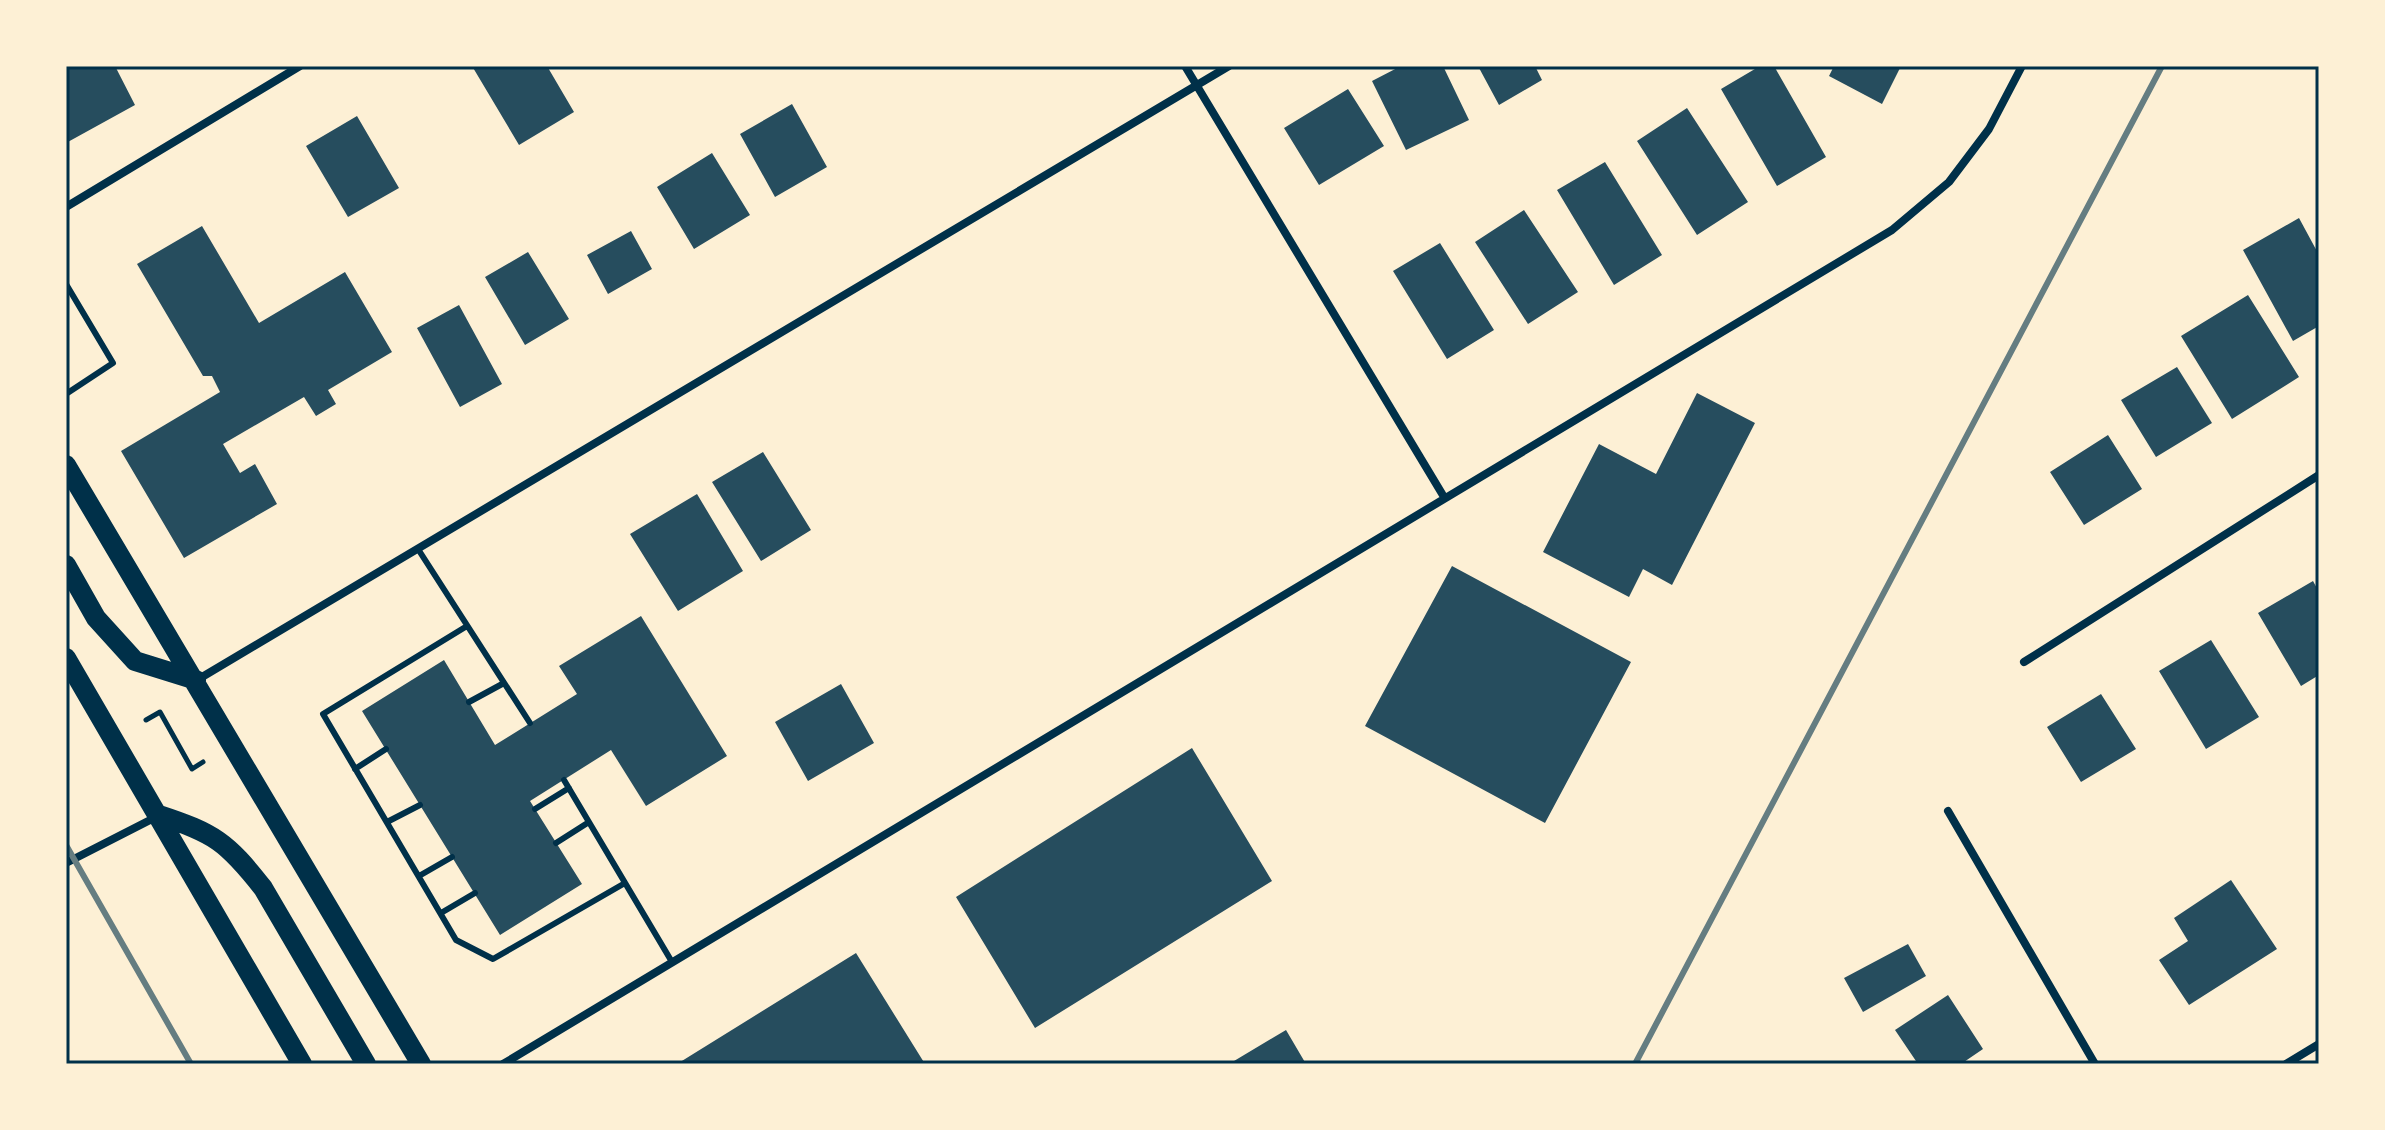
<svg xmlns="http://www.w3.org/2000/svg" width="2385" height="1130" viewBox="0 0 2385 1130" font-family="'DejaVu Sans',sans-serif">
  <rect width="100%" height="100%" fill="#fdf0d5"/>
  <path fill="#264d5e" d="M 66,66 L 115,66 L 135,105 L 66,143 Z
    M 472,66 L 547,66 L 574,112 L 519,145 Z
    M 1401,66 L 1443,66 L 1469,120 L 1406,150 L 1372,81 Z
    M 1478,66 L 1535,66 L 1542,80 L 1499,105 Z
    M 1760,66 L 1774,66 L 1826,157 L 1777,186 L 1721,89 Z
    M 1834,66 L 1901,66 L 1882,104 L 1829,76 Z
    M 1348,89 L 1384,146 L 1319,185 L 1284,128 Z
    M 792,104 L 827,167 L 775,197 L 740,134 Z
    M 1687,108 L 1748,202 L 1697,235 L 1637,141 Z
    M 357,116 L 399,188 L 348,217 L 306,146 Z
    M 712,153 L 750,215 L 694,249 L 657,187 Z
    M 1605,162 L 1662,255 L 1614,285 L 1557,190 Z
    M 1524,210 L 1578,292 L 1528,324 L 1475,242 Z
    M 2299,218 L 2319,255 L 2319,326 L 2293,341 L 2243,250 Z
    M 202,226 L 259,323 L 345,272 L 392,352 L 328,390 L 336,404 L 316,416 L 304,397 L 223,444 L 240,473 L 255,464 L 277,504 L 184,558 L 121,451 L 220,392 L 212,376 L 203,376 L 137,264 Z
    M 631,231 L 652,269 L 608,294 L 587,255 Z
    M 1440,243 L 1494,330 L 1447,359 L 1393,271 Z
    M 528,252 L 569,319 L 525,345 L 485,277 Z
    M 2248,295 L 2299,377 L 2232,419 L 2181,336 Z
    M 459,305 L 502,384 L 460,407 L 417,328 Z
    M 2177,367 L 2212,423 L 2156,457 L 2121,400 Z
    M 1697,393 L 1755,423 L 1672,585 L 1643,569 L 1629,597 L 1543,552 L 1599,444 L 1656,474 Z
    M 2108,435 L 2142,489 L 2084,525 L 2050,472 Z
    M 763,452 L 811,530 L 761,561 L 712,482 Z
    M 697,494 L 743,571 L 678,611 L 630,534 Z
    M 1452,566 L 1631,662 L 1545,823 L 1365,726 Z
    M 2313,581 L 2319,592 L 2319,675 L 2301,686 L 2258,613 Z
    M 641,616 L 727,756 L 646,806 L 611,750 L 530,801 L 582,884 L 500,935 L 362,711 L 444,660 L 495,745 L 577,694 L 559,666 Z
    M 2211,640 L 2259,717 L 2206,749 L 2159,671 Z
    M 841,684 L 874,743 L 808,781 L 775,722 Z
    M 2101,694 L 2136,749 L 2081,782 L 2047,727 Z
    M 1192,748 L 1272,881 L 1035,1028 L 956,897 Z
    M 2231,880 L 2277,949 L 2189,1005 L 2159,960 L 2188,941 L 2174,918 Z
    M 1908,944 L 1926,976 L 1863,1012 L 1844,978 Z
    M 856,953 L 925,1064 L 677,1064 Z
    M 1948,995 L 1983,1049 L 1961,1064 L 1918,1064 L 1895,1030 Z
    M 1286,1030 L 1306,1064 L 1229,1064 Z"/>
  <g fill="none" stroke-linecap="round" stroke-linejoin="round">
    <path stroke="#003049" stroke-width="5" d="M 146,720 L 160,712 L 192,769 L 203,762"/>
    <path stroke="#003049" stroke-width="6" d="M 66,284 L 113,363 L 66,394
      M 418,549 L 530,723
      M 467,626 L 323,714 L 456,940 L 493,959 L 625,883
      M 469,702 L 504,683
      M 355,769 L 386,749
      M 564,780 L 672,962
      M 535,809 L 569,788
      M 387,822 L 420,805
      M 556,843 L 589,822
      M 419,876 L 452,857
      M 441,913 L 475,893"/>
    <path stroke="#003049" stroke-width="8" d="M 1185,66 L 1444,497
      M 66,207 L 300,66
      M 2024,662 L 2319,475
      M 197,680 L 1229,66
      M 1948,811 L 2095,1064
      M 66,863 L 158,816
      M 503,1064 L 1892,230 L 1949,182 L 1989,129 L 2022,66
      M 2286,1064 L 2319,1044"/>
    <path stroke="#003049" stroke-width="20" d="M 66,465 L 421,1064
      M 66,565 L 96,618 L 135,661 L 196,680
      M 66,658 L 302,1064
      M 159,815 C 214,833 227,842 263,888 L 366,1064"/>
    <path stroke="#657d81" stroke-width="6" d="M 66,845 L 191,1064
      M 1635,1064 L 2162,66"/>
  </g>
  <rect width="2385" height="1130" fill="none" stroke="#fdf0d5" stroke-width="136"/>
  <rect x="68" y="68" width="2249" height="994" fill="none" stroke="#003049" stroke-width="3"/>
</svg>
